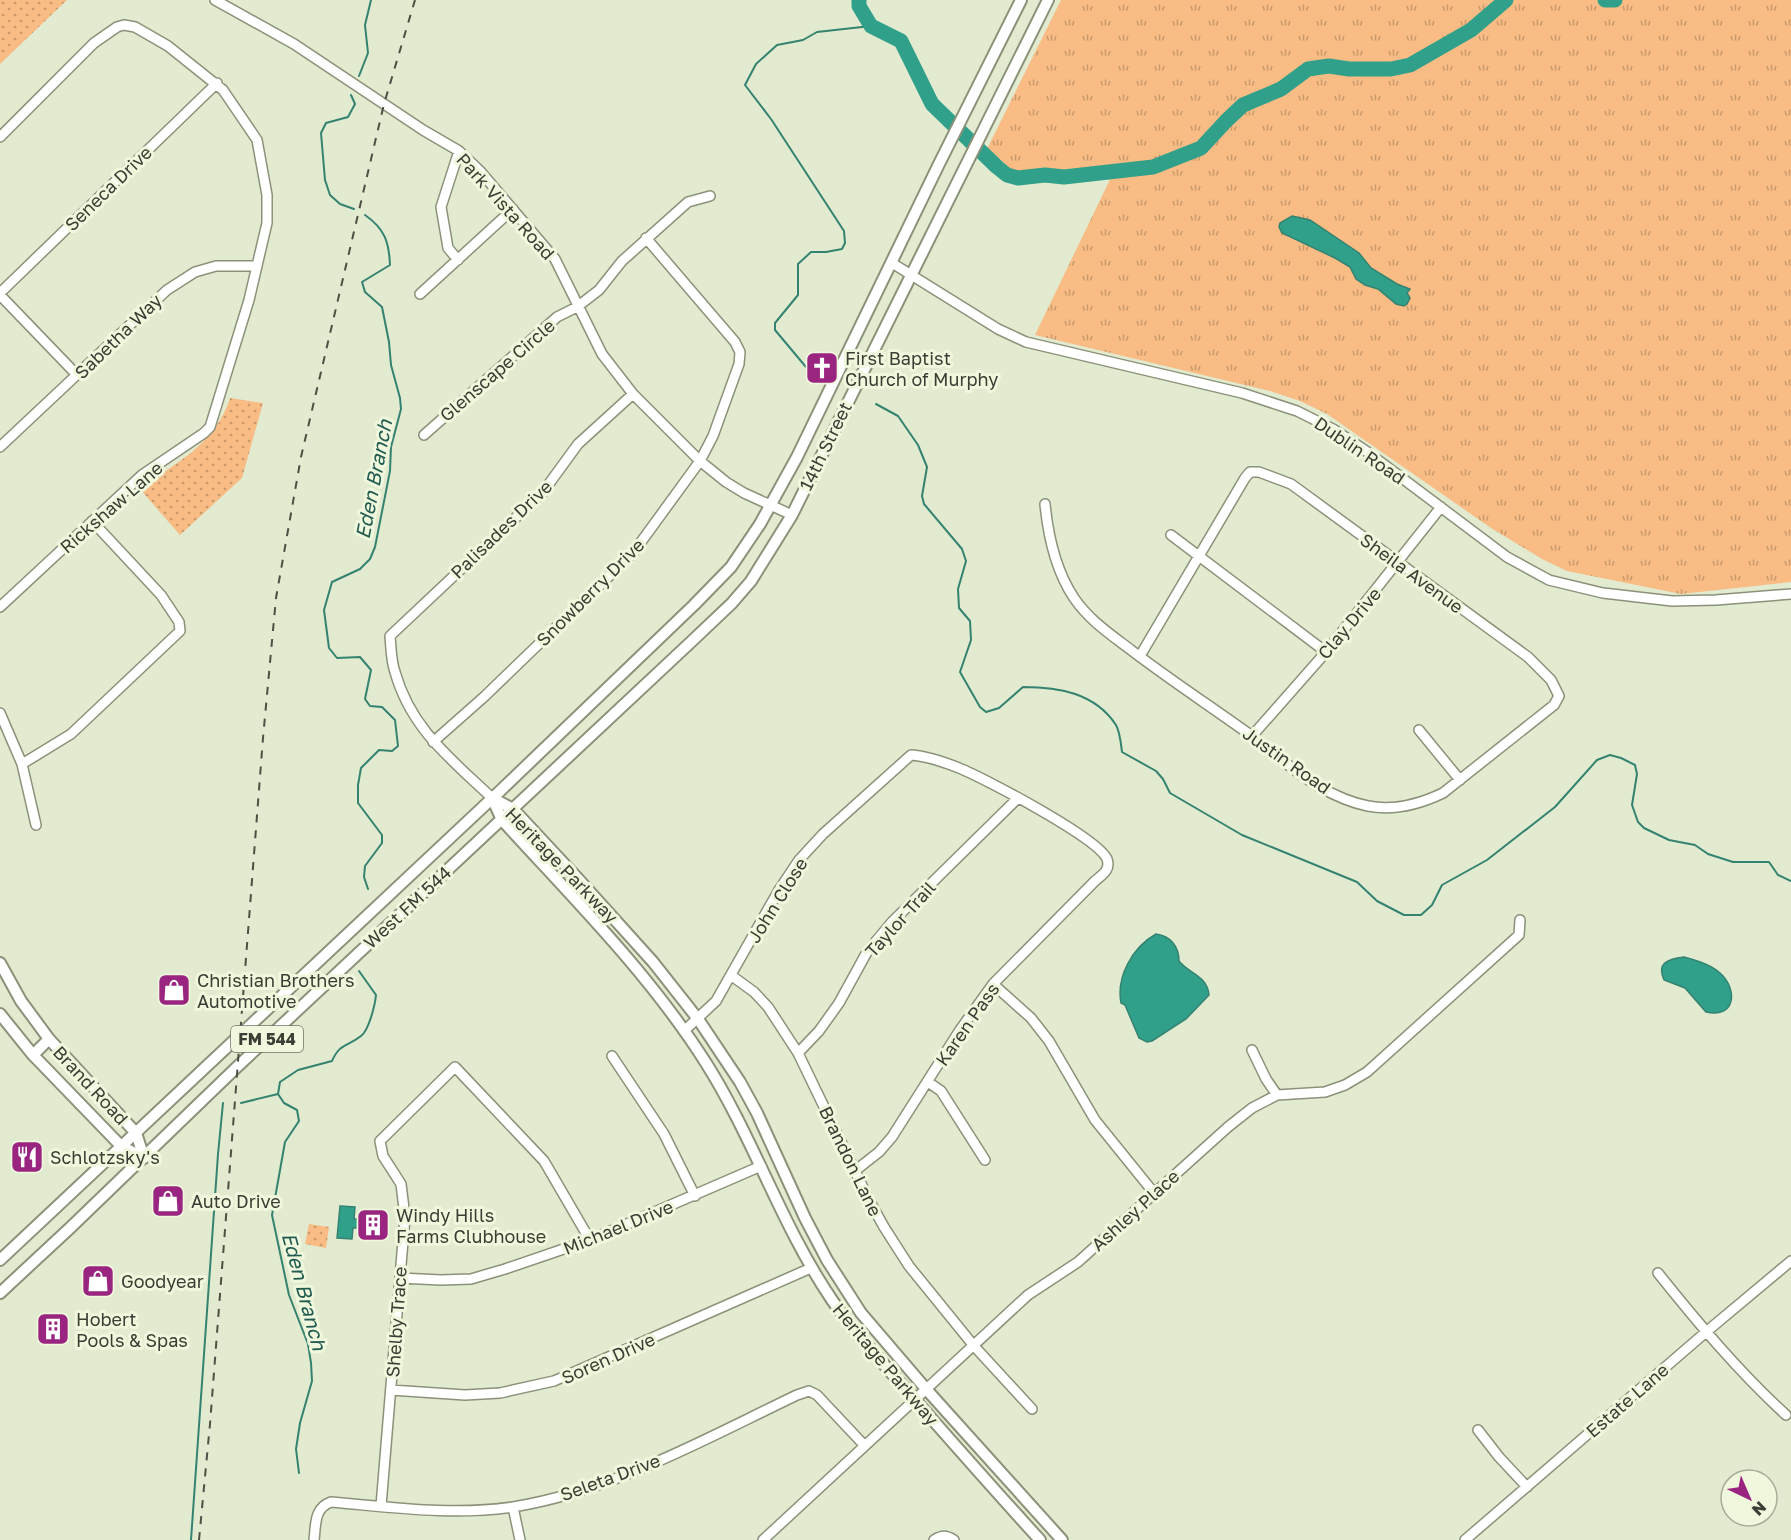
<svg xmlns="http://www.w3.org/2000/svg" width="1791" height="1540" viewBox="0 0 1791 1540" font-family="'Golos Text',sans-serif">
  <defs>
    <pattern id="grass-tufts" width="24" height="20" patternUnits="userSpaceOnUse" patternTransform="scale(1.5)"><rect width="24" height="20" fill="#f8bc84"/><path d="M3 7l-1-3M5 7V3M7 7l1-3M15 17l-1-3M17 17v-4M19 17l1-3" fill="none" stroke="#ca9a6d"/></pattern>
    <pattern id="park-dots" width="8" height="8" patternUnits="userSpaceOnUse" patternTransform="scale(1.5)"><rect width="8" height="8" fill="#f8bc84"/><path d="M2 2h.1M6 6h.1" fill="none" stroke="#ca9a6d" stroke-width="1.8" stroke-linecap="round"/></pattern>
  </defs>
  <rect width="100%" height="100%" fill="#e2eacf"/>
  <path fill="url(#grass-tufts)" d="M 1061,0 L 1791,0 L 1791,582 L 1681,594 L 1567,571 L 1542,559 L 1491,528 L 1327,414 L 1300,401 L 1270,391 L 1035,335 L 1116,167 L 1012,172 L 986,151 Z"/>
  <path fill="url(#park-dots)" d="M 0,0 L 67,0 L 0,64 Z
    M 230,398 L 263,403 L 242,478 L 180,535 L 139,488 C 176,464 216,443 230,398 Z
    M 309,1224 L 329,1227 L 326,1248 L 305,1244 Z"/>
  <path fill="#31a08b" stroke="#348371" stroke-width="1.5" d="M 1292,216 L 1310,220 L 1359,253 L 1371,268 L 1397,284 L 1410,289 L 1407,293 L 1410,298 L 1407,304 L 1404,306 L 1396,304 L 1378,289 L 1365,285 L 1356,279 L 1350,267 L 1335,258 L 1282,233 L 1279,227 L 1280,223 Z
    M 1156,934 C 1171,936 1179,947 1179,961 C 1189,974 1207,975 1209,995 L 1186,1019 L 1152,1041 L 1147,1042 L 1139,1038 L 1125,1005 L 1121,1003 C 1116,976 1133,947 1156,934 Z
    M 1684,957 C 1696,960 1710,964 1720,973 C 1738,989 1736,1019 1706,1012 L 1685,988 L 1664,980 C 1656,962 1669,959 1684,957 Z
    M 340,1206 L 355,1207 L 354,1219 L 359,1219 L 358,1228 L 353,1228 L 352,1239 L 337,1238 Z"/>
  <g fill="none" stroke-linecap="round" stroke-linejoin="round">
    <path stroke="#348371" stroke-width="2" d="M 1613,0 L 1613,1
      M 359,76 L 368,53 L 365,25 L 371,0
      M 351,95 L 355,104 L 348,117 L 326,123 L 321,133 L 325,180 L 330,195 L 340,204 L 354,209
      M 365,215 C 385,229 389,242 390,265 L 362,282 L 365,292 L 382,307 L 389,342 L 391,365 L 400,398 L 401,409 L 391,447 L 390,471 L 375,547 L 370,559 L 360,569 L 332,582 L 324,610 L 329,648 L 337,658 L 360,657 L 371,670 L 365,699 L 370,706 L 382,707 L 395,720 L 398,746 L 392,751 L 379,750 L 361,768 L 358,785 L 358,803 L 382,835 L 382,843 L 365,866 L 364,877 L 368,889
      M 811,373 L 775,330 L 775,323 L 798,295 L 798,264 L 811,252 L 826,252 L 842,249 L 845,243 L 844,231 L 771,119 L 745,85 L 756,64 L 777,45 L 803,40 L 817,32 L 871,26
      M 876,404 L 898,416 L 918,445 L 927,467 L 922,496 L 924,504 L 962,549 L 966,561 L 958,589 L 959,608 L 970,621 L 971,640 L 960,672 L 980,707 L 986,712 L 999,708 L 1023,687 C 1059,687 1095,693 1116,725 C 1120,732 1121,744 1122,752 L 1156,771 L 1163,779 L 1170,793 L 1242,835 L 1357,882 L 1377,901 L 1404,915 L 1421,915 L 1432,905 L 1442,885 L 1487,860 L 1555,807 L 1597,760 L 1610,755 L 1621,758 L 1635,765 L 1637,774 L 1632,805 L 1638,822 L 1644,828 L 1669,840 L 1695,845 L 1708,854 L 1733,862 L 1769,862 L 1778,875 L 1791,881
      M 241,1103 L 278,1094
      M 299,1473 L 296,1449 L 300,1423 L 312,1381 L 311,1363 L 308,1344 L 289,1295 L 272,1215 L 285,1142 L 299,1121 L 297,1110 L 284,1103 L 278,1094 L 280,1082 L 298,1070 L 332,1061 C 340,1043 347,1047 361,1036 C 369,1030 375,1005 376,995 L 359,971
      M 191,1540 L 218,1154 L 223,1103"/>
    <path stroke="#31a08b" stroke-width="15" d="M 859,0 L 859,6 L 871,26 L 901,41 L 932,104 L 997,167 L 1007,175 L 1018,178 L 1045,175 L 1064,177 L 1153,167 L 1201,148 L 1226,121 L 1243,105 L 1281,89 L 1308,69 L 1329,66 L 1349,69 L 1391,69 L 1410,65 L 1471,30 L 1506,0
      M 1605,0 L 1615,0"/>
    <defs>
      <path id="minor" d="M 215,0 L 294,44 L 423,130 L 459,151 L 480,171 L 555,259 L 602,354 L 633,394 L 700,461 L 726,482 L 744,493 L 792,515
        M 0,137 L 94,43 L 117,27 L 124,25 L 135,27 L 168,46 L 223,90 L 257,140 L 267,195 L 267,223 L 249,300 L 210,427 L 204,433 L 142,475 L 0,607
        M 458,260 L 448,248 L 441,207 L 459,151
        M 892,263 L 998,329 L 1026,342 L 1242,393 L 1297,411 L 1333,429 L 1366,451 L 1507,557 L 1549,580 L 1603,593 L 1672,601 L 1716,600 L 1791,594
        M 0,293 L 217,83
        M 420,294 L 513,209
        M 0,295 L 77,375
        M 424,435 L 557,317 L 577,307 L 599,290 L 622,261 L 688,202 L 710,196
        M 0,447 L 167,290 L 195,272 L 216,266 L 255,266
        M 1045,504 C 1048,535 1056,571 1074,598 C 1089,620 1110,634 1131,650 C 1169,679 1210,706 1249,734 C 1272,751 1293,771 1318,786 C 1332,794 1352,803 1368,806 C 1393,811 1420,804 1443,793 L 1554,705 L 1559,696 L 1551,680 L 1528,657 L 1291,484 L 1259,472 L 1250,472 L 1245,478 L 1140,656
        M 1171,535 L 1326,652
        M 0,713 L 22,764 L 36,825
        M 1419,730 L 1460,780
        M 1252,736 L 1326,652 L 1441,507
        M 433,742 L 485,696 L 633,553 L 700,461 L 713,436 L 739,364 L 740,352 L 735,342 L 646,238
        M 22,764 L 71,734 L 180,631 L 179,622 L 161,595 L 92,521
        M 492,798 C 451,759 411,729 395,672 C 391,661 391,647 390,636 L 543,492 L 578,444 L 633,394
        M 732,976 L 754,992 L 768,1007 L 798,1053 L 869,1200 L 884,1227 L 909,1266 L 974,1346 L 1032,1409
        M 993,984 L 1031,1018 L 1049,1041 L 1095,1120 L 1154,1193
        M 684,1031 L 716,1001 L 779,890 L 799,860 L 823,834 L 911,755 C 927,756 944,762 959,768 C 984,778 1098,838 1107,859 C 1111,870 1102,875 1095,881 L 993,984 L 960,1030 L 892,1137 L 879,1152 L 856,1170
        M 1252,1050 L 1266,1079 L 1277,1095
        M 798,1053 L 819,1031 L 839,1003 L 867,952 L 892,922 L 1018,798
        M 612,1056 L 664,1134 L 695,1196
        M 928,1082 L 941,1091 L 985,1160
        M 1658,1273 C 1698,1323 1739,1372 1786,1415
        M 400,1278 L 441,1280 L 471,1279 L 505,1269 L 590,1240 L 761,1166
        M 391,1390 L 465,1395 L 500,1393 L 554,1381 L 811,1268
        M 1478,1430 L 1499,1457 L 1527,1487
        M 381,1506 L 405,1217 L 401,1184 L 383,1156 L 380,1141 L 455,1067 L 544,1161 L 590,1240
        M 513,1507 L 520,1540
        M 314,1540 C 316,1524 314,1508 331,1502 C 391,1507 453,1516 513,1507 C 613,1491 707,1438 797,1395 L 809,1391 L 817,1395 L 864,1445
        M 763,1540 L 1028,1295 L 1078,1262 L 1228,1127 L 1252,1108 L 1277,1095 L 1325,1092 L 1345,1085 L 1367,1072 L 1519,935 L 1520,920
        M 934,1540 C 942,1535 946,1535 954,1540
        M 1465,1540 L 1706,1332 L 1791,1261"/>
      <path id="major" d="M 492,798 L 513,809 L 580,881 L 653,962 L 698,1019 L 740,1082 L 757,1113 L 805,1218 L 827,1260 L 861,1313 L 926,1389 L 1062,1540
        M 492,798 L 502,820 C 573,898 649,973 706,1063 C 754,1139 781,1225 832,1300 C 855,1334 883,1363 910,1394 C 953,1443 996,1492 1040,1540
        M 0,963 L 21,1001 L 49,1039 L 136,1133 L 144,1158
        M 0,1014 L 33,1055 L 121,1146 L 144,1158
        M 33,1055 L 49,1039
        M 0,1260 L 500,791 L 694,605 L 731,567 L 760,524 L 797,457 L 938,166 L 1021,0
        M 0,1293 L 70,1228 L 238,1066 L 692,641 L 732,603 L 751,581 L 792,515 L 1048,0"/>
    </defs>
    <use href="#minor" stroke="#8b9279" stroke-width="12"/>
    <use href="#major" stroke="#8b9279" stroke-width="14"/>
    <use href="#minor" stroke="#fff" stroke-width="9"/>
    <use href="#major" stroke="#fff" stroke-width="10"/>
    <path stroke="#4d5044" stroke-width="2" stroke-dasharray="8 8" stroke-linecap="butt" d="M 199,1540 L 210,1424 L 263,738 L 276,598 L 301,457 L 384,104 L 415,0"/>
  </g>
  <defs>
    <symbol id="church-square" viewBox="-11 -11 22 22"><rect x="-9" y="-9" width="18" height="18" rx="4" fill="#9a2581" stroke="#eff7dc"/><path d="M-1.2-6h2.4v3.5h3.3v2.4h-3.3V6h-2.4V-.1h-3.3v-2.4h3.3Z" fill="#fff"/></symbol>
    <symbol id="shop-square" viewBox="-11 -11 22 22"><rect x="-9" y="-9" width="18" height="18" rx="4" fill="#9a2581" stroke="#eff7dc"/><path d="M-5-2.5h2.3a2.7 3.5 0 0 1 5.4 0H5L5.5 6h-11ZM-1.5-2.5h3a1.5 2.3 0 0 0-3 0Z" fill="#fff"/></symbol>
    <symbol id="restaurant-square" viewBox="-11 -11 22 22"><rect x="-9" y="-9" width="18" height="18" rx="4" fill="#9a2581" stroke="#eff7dc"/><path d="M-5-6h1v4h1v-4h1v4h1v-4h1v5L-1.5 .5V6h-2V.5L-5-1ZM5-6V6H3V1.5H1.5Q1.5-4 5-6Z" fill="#fff"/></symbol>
    <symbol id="building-square" viewBox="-11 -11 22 22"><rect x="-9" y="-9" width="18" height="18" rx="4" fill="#9a2581" stroke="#eff7dc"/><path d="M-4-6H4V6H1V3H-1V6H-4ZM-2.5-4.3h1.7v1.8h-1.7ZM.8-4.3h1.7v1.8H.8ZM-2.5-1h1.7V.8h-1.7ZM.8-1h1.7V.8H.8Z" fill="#fff"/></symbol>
  </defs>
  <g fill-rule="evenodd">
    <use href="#church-square" x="803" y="349" width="38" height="38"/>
    <use href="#shop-square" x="155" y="971" width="38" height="38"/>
    <use href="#restaurant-square" x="8" y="1138" width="38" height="38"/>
    <use href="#shop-square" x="149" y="1182" width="38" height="38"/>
    <use href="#building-square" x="354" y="1206" width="38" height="38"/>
    <use href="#shop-square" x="79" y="1262" width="38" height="38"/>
    <use href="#building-square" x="34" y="1310" width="38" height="38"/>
  </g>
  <g text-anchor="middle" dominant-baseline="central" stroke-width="6" stroke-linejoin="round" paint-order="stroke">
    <rect fill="#eff7dc" stroke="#717666" stroke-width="1.5" x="231" y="1026" width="72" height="26" rx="4.5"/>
    <g font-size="16" font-weight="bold" fill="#3b3e34">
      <text x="267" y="1039">FM 544</text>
    </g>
    <g font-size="18" fill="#3b3e34" stroke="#eff7dc">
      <text transform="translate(108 188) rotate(-44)">Seneca Drive</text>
      <text transform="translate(506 206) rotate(48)">Park Vista Road</text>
      <text transform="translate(118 336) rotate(-44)">Sabetha Way</text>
      <text transform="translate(497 370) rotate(-41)">Glenscape Circle</text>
      <text transform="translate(825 446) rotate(-64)">14th Street</text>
      <text transform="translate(1360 450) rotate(34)">Dublin Road</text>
      <text transform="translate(111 507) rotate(-41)">Rickshaw Lane</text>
      <text transform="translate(501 529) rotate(-44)">Palisades Drive</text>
      <text transform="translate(1412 573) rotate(36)">Sheila Avenue</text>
      <text transform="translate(590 592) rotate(-45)">Snowberry Drive</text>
      <text transform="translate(1349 623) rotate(-50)">Clay Drive</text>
      <text transform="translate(1287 760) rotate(35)">Justin Road</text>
      <text transform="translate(562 865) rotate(46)">Heritage Parkway</text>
      <text transform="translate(777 900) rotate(-58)">John Close</text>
      <text transform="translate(407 907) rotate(-43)">West FM 544</text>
      <text transform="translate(900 919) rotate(-48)">Taylor Trail</text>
      <text transform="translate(967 1024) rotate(-55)">Karen Pass</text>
      <text transform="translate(91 1085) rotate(47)">Brand Road</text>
      <text transform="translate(851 1161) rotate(64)">Brandon Lane</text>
      <text transform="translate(1135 1210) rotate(-42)">Ashley Place</text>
      <text transform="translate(618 1227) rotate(-22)">Michael Drive</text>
      <text transform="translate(396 1322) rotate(-86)">Shelby Trace</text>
      <text transform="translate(608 1358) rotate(-24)">Soren Drive</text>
      <text transform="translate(886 1364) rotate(50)">Heritage Parkway</text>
      <text transform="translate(1627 1400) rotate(-41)">Estate Lane</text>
      <text transform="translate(610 1477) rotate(-20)">Seleta Drive</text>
    </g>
    <g font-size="18" fill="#3b3e34" stroke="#eff7dc" text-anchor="start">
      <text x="845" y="358">First Baptist<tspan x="845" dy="21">Church of Murphy</tspan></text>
      <text x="197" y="980">Christian Brothers<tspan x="197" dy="21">Automotive</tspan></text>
      <text x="50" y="1157">Schlotzsky's</text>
      <text x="191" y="1201">Auto Drive</text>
      <text x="396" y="1215">Windy Hills<tspan x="396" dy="21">Farms Clubhouse</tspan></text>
      <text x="121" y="1281">Goodyear</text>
      <text x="76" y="1319">Hobert<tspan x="76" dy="21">Pools &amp; Spas</tspan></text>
    </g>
    <g font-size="20" font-style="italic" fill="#225c50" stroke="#eff7dc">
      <text transform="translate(373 479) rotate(-79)">Eden Branch</text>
      <text transform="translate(305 1291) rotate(75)">Eden Branch</text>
    </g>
  </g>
  <g transform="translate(1749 1498) rotate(136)"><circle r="28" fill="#eff7dc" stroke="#a7ad99" stroke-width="1.5"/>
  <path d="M0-4.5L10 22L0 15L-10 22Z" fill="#9a2581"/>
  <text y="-9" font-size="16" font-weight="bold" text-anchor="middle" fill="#3b3e34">N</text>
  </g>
</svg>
